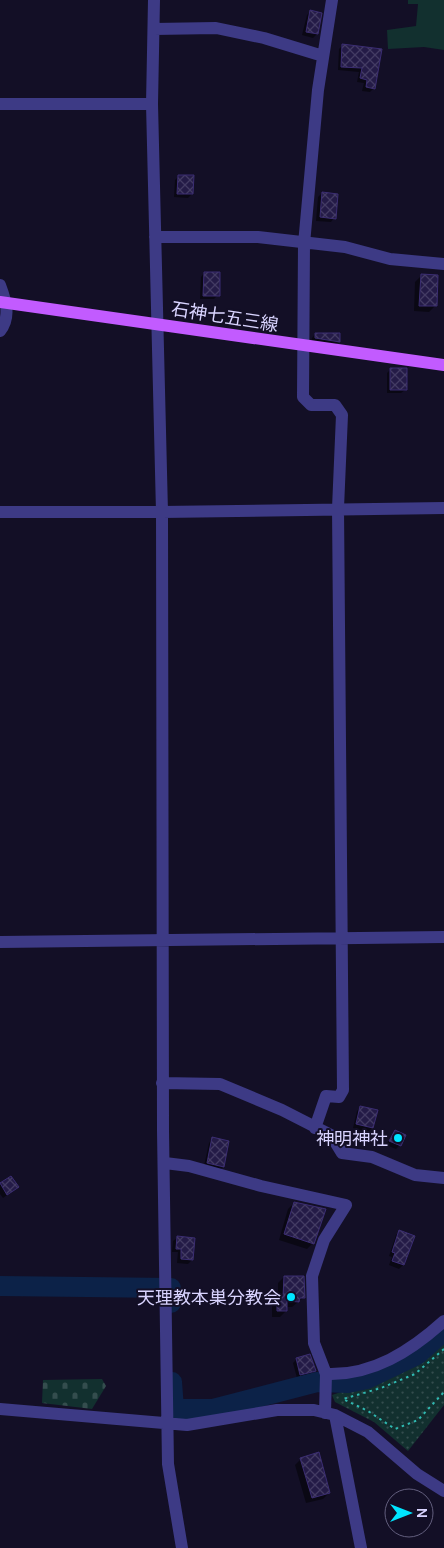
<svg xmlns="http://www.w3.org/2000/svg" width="444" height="1548" viewBox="0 0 444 1548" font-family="Manrope,'Noto Sans JP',sans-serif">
  <defs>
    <pattern id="cemetery-stones" width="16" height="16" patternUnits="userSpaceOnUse" patternTransform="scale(1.25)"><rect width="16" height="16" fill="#12302f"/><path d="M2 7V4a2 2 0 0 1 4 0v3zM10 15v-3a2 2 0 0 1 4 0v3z" fill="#344d4e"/></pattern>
    <pattern id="park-dots" width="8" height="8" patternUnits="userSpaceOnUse" patternTransform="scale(1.25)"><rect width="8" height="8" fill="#12302f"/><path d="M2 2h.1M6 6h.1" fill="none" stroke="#344d4e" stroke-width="1.8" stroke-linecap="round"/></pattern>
    <pattern id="building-cross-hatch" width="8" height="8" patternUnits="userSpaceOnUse" patternTransform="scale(1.25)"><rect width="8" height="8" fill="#241b47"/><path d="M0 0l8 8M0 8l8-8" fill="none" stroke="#433b63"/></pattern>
  </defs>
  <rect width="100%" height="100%" fill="#130f26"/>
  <path fill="#12302f" d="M 408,0 L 444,0 L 444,50 L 424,47 L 388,49 L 387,30 L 416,26 L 418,4 L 408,4 Z"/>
  <path fill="url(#cemetery-stones)" d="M 102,1379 L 106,1386 L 92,1409 L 42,1403 L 43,1380 Z"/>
  <path fill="url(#park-dots)" d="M 444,1336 L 444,1405 L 408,1451 L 374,1422 L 335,1402 L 332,1395 L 368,1383 L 426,1354 Z"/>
  <path fill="#0007" d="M 311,11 L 317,34 L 313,38 L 302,35 L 307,15 Z
    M 343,45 L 380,50 L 374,88 L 370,92 L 362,91 L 364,83 L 357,82 L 359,72 L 338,70 L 339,49 Z
    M 179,176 L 192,194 L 188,198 L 174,197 L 175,180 Z
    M 322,193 L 334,218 L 331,222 L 316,221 L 318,197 Z
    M 204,273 L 218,295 L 214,299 L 200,299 L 201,277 Z
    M 421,276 L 435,306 L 429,312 L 414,311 L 415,282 Z
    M 315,334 L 339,341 L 335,345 L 311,342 L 312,338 Z
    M 391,369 L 405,390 L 401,393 L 387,393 L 387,373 Z
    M 361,1107 L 372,1128 L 368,1132 L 353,1128 L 357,1111 Z
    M 395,1131 L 400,1145 L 396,1149 L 386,1145 Z
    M 212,1139 L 223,1167 L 219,1170 L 204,1166 L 209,1143 Z
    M 11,1177 L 14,1190 L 3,1198 L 0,1194 L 0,1185 Z
    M 294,1203 L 313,1243 L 307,1249 L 279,1240 L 288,1209 Z
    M 400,1231 L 403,1265 L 399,1269 L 389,1265 L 392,1257 L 389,1256 L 396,1235 Z
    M 177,1238 L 192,1260 L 188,1264 L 177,1263 L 178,1252 L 172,1252 L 173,1241 Z
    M 284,1277 L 303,1298 L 292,1307 L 286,1307 L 286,1311 L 280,1317 L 272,1317 L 272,1304 L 278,1298 L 278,1283 Z
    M 297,1359 L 314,1371 L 311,1375 L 297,1378 L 293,1363 Z
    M 301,1459 L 329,1493 L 323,1499 L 306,1503 L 295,1465 Z"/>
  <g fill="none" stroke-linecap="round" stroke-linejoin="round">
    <path stroke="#0c2248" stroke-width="20" d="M 0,1286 L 171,1288 L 171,1303
      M 172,1382 L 174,1409 L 213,1409 L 317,1382 L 348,1383 L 367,1379 L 417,1355 L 444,1331"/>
  </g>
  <path fill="url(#building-cross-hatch)" stroke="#3b2d73" d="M 310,10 L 322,13 L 318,34 L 306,32 Z
    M 342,44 L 382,49 L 375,89 L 366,87 L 367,80 L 360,78 L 362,68 L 341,67 Z
    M 178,175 L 194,175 L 193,194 L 177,194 Z
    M 322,192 L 338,194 L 336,219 L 320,217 Z
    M 204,272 L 220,272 L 220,296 L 203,296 Z
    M 421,274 L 438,275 L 437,306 L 419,306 Z
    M 315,333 L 340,333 L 340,342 L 315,338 Z
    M 390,368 L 407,368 L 407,390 L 390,390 Z
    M 360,1106 L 378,1110 L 373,1128 L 356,1124 Z
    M 395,1130 L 406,1135 L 401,1146 L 389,1141 Z
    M 212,1137 L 229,1141 L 224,1167 L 207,1163 Z
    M 11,1176 L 19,1187 L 7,1195 L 0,1183 Z
    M 294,1202 L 326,1209 L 314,1244 L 284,1234 Z
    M 399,1230 L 415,1236 L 404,1265 L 392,1261 L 395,1253 L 392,1252 Z
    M 177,1236 L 195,1238 L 193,1260 L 181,1259 L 181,1249 L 176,1249 Z
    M 284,1276 L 304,1276 L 305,1298 L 300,1298 L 299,1302 L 287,1301 L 287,1311 L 277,1311 L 277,1296 L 283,1297 Z
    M 310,1354 L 316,1371 L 300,1375 L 296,1358 Z
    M 319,1452 L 330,1493 L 312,1498 L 300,1458 Z"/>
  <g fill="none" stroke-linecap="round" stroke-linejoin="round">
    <path stroke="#2fb8b0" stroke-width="2" stroke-dasharray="2.5 4" stroke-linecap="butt" d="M 444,1349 L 415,1374 L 381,1388 L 343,1399 L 368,1411 L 395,1429 L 418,1420 L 444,1392"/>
    <path stroke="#3d3a85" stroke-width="12" d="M 154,0 L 152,104 L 162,512 L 163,1131 L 168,1464 L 182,1548
      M 154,29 L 216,28 L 264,38 L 323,56
      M 0,104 L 152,104
      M 155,237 L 258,237 L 345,247 L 390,259 L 444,264
      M 0,285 C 6,301 11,317 0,331
      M 0,512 L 162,512 L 444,508
      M 0,942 L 444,937
      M 162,1083 L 220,1084 L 282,1110 L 331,1135 L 342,1153 L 372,1157 L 415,1175 L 444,1178
      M 315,1128 L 326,1096 L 339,1097 L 343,1090 L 338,508 L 342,415 L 335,405 L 311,405 L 303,397 L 304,244 L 318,90 L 332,0
      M 165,1163 L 189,1166 L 261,1186 L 346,1205 L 324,1240 L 312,1276 L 314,1343 L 326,1374 L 325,1413
      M 326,1374 C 372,1376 411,1351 444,1321
      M 0,1409 L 187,1425 L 277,1410 L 314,1410 L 335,1415 L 368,1432 L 417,1474 L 444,1491
      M 335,1415 L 361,1548"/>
    <path stroke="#c25bff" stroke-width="12" d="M 0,302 L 444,365"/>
  </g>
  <g fill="#00e5ff" stroke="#130f26" stroke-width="2">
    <circle cx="398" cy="1138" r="5"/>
    <circle cx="291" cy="1297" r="5"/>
  </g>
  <g text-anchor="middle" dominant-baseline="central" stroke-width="4" stroke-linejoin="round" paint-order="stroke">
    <g font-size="18" fill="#d9d4ff" stroke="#130f26">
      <text transform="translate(225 316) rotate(9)">石神七五三線</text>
    </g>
    <g font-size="18" fill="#d9d4ff" stroke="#130f26" text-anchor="end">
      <text x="388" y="1138">神明神社</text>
      <text x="281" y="1297">天理教本巣分教会</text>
    </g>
  </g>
  <g transform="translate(409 1513) rotate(90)"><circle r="24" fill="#130f26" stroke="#625e7d"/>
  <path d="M0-4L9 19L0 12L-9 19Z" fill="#00e5ff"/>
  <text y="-8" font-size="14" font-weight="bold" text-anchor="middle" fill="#d9d4ff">N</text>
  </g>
</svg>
